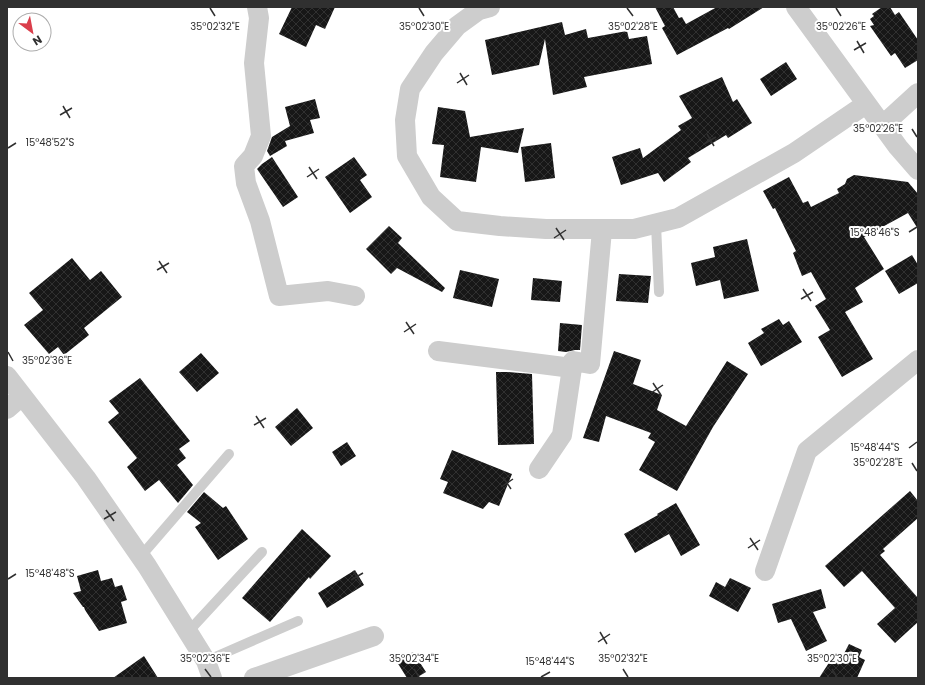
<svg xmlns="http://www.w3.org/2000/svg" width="925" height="685" viewBox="0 0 925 685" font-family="Poppins,sans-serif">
  <defs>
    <pattern id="building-cross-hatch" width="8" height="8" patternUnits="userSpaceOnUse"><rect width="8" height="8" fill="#171717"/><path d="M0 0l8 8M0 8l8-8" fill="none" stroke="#303030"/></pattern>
  </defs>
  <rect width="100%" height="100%" fill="#fff"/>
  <path fill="url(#building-cross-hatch)" d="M 292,7 L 335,7 L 325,29 L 316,25 L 306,47 L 279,34 Z
    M 655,7 L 673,7 L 679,18 L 682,17 L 686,24 L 717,7 L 764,7 L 729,29 L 728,28 L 677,55 L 662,28 L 665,26 Z
    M 882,7 L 890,7 L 895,15 L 899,12 L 918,40 L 918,60 L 905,68 L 895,53 L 891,56 L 870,26 L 874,25 L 870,19 L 874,16 L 872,14 Z
    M 562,22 L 565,35 L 586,29 L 588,38 L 627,31 L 629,39 L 647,36 L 652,64 L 584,77 L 587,87 L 553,95 L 545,39 L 539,65 L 492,75 L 485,40 Z
    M 786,62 L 797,79 L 771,96 L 760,79 Z
    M 722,77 L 733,102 L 737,99 L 752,123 L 728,138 L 726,135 L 688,158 L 691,162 L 664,182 L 658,173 L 621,185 L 612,157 L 640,148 L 643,158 L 681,130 L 678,126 L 692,118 L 679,96 Z
    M 315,99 L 320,118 L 310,120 L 314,133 L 285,141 L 287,146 L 270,156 L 267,151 L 272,137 L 290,126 L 285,107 Z
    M 438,107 L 465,111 L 470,137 L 524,128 L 518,153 L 481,147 L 476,182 L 440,177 L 444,145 L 432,144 Z
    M 551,143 L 555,178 L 525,182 L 521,147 Z
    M 272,157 L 298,197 L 283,207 L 257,169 L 262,164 Z
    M 354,157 L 367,175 L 360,180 L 372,197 L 350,213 L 325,177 Z
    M 854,175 L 908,182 L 918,194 L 918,229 L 908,213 L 864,237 L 884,269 L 855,288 L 863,302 L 845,312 L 873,359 L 842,377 L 818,337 L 830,330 L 815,306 L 826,299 L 811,272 L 802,276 L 793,253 L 796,251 L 775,208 L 773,209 L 763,191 L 789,177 L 803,203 L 808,201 L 811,207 L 839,193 L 837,189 L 845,184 L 847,179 Z
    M 389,226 L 402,238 L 398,243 L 445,288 L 442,292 L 397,268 L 391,274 L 366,249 Z
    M 747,239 L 759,291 L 724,299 L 720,280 L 696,286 L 691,263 L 715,257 L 713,247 Z
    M 912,255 L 918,265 L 918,283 L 899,294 L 885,271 Z
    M 72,258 L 90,280 L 101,271 L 122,297 L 84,328 L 89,335 L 64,355 L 58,347 L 49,354 L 24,325 L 43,310 L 29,293 Z
    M 460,270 L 499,279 L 492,307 L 453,298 Z
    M 619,274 L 651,276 L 648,303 L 616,301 Z
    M 533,278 L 562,281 L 560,302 L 531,300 Z
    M 779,319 L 783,325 L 789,321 L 802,342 L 761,366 L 748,343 L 764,333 L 761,329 Z
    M 560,323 L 582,325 L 580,350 L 575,350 L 566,352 L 558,351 Z
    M 614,351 L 641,360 L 633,384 L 662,395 L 657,410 L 686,426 L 727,361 L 748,374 L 713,427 L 677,491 L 639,470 L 655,442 L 648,438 L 651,433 L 606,416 L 599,442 L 583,438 Z
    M 201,353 L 219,373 L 197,392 L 179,372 Z
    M 496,372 L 508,372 L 532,374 L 534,444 L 498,445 Z
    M 140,378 L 190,441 L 179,449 L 186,458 L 177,465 L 193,485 L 178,503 L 159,480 L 145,491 L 127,467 L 137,458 L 108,422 L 119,413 L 109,401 Z
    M 297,408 L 313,428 L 291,446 L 275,427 Z
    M 347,442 L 356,456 L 341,466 L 332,452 Z
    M 452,450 L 512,474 L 499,506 L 489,502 L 483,509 L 443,493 L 448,482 L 440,479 Z
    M 910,491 L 918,501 L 918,518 L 883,549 L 885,551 L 880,555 L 918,598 L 918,622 L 895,643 L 877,624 L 895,608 L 862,571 L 844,587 L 825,566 Z
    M 204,492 L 223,508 L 226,506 L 248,539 L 218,560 L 195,527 L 201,523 L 187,512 Z
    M 676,503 L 700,545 L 681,556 L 669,534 L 635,553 L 624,534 L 658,515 L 657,514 Z
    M 302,529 L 331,556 L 310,579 L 309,577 L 270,622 L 242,598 Z
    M 98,570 L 101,581 L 112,578 L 115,587 L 122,585 L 127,600 L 121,602 L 127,623 L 99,631 L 85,610 L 84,607 L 83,607 L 73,593 L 81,591 L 77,576 Z
    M 355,570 L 364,585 L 327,608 L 318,593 Z
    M 730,578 L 751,588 L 738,612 L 709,596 L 716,582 L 725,587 Z
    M 821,589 L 826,608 L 813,612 L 827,641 L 806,651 L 791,619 L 778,623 L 772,604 Z
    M 849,644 L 862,650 L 859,657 L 865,660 L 857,678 L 819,678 L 834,655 L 838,665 Z
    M 413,652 L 426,672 L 416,678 L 407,678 L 397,662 Z
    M 144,656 L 158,678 L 113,678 Z"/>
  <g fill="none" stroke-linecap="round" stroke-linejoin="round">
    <path stroke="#cdcdcd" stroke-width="10" d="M 656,224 L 659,292
      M 141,556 L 229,454
      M 188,632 L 262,552
      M 206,661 L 298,621"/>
    <path stroke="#cdcdcd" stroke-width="20" d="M 257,7 L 259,18 L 254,63 L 261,136 L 253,156 L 244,166 L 246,183 L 260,221 L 279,296 L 328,291 L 355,296
      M 490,7 L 479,10 L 457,26 L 434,53 L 410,89 L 405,120 L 407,156 L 431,197 L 457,221 L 500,226 L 546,229 L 634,229 L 678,218 L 794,153 L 866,104
      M 796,7 L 898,147 L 918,170
      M 883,125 L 918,93
      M 438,351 L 572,368
      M 7,376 L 86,478 L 147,566 L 206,661 L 212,678
      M 7,409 L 22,396
      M 539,469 L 562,435 L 573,361 L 590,364 L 602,230
      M 765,571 L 807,451 L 918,360
      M 254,678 L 374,636"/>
  </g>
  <path fill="none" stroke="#303030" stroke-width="1.5" d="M 210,8 L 215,16M 419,8 L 424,16M 627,8 L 633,16M 836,8 L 841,16M 857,41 L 864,53M 854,50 L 866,43M 460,73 L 467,85M 457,83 L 469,75M 63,106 L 70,118M 60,115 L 72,108M 912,129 L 917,137M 707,134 L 714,146M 704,144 L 716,137M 8,148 L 16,143M 309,167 L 317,179M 307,177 L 319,169M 556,228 L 564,240M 909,232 L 917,227M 554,238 L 566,230M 159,261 L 167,273M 157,270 L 169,263M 803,289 L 811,301M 801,299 L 813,292M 406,322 L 414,334M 404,332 L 416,324M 8,352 L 13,361M 653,383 L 661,395M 651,393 L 663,385M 256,416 L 264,428M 254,425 L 266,418M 909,448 L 917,442M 912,463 L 917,471M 503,477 L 511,489M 501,487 L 513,479M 106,510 L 114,521M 104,519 L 116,512M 750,538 L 758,550M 748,548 L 760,540M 353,571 L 361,583M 8,579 L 16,574M 351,580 L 363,573M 600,632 L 607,644M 598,642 L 610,634M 205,669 L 211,677M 414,669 L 419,677M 623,669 L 628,677M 832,669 L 837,677M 541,677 L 550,672"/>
  <g font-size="10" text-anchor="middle" fill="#303030" stroke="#fff" stroke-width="4" stroke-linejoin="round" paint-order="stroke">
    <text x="215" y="30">35°02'32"E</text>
    <text x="424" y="30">35°02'30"E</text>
    <text x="633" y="30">35°02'28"E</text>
    <text x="841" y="30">35°02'26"E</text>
    <text x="878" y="132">35°02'26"E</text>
    <text x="50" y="146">15°48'52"S</text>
    <text x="875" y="236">15°48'46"S</text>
    <text x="47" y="364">35°02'36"E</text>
    <text x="875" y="451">15°48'44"S</text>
    <text x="878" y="466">35°02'28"E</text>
    <text x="50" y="577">15°48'48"S</text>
    <text x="205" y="662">35°02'36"E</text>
    <text x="414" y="662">35°02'34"E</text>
    <text x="623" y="662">35°02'32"E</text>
    <text x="832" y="662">35°02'30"E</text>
    <text x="550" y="665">15°48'44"S</text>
  </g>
  <rect width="925" height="685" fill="none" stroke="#303030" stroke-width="16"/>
  <g transform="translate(32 32) rotate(148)"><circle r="19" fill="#ffffff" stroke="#acacac"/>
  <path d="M0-3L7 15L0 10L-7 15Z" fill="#da3e4b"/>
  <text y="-6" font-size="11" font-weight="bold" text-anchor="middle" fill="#303030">N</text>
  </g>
</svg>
